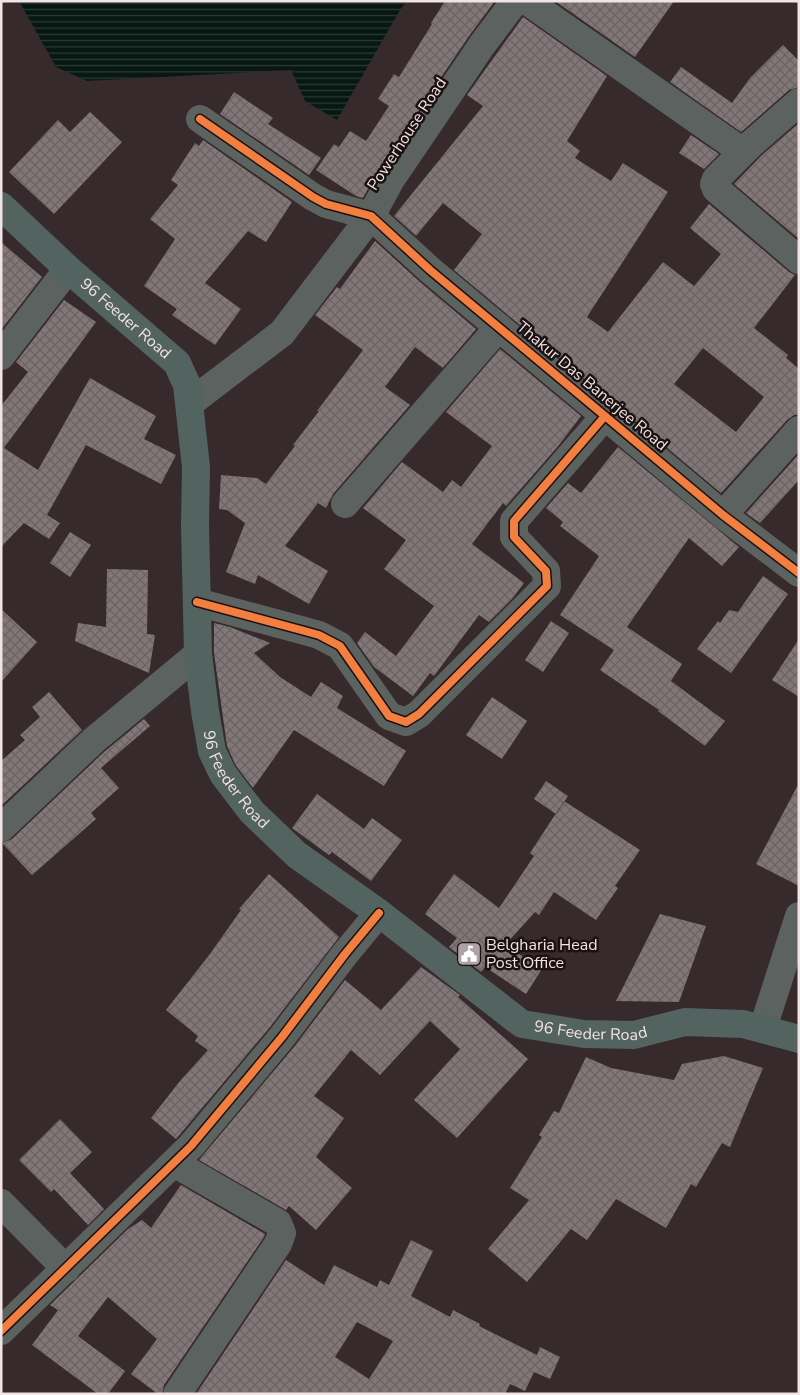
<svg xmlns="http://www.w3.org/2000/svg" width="800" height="1395" viewBox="0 0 800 1395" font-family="'Nunito Sans',sans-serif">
  <defs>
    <pattern id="water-rules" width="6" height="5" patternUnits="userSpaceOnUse" patternTransform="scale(1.25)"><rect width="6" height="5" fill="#071813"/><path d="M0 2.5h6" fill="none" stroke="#2c3935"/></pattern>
    <pattern id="building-cross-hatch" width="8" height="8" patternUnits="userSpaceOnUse" patternTransform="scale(1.25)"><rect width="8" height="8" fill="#827778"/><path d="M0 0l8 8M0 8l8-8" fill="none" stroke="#6b6363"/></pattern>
  </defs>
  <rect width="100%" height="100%" fill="#362a2c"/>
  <path fill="url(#water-rules)" d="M 19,1 L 407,1 L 400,10 L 337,120 L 305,101 L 291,70 L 87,81 L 56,67 Z"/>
  <path fill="url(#building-cross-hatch)" fill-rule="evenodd" d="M 445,1 L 495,1 L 469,36 L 377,172 L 363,198 L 356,196 L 316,170 L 334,144 L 339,147 L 350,131 L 366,141 L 389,106 L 378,99 L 394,74 L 399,77 L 432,24 L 431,23 Z
    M 555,1 L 674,1 L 635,57 Z
    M 523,17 L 607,76 L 567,141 L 580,151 L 575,158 L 611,181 L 623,163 L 668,192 L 587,317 L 608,332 L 663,262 L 694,286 L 721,254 L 690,228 L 709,204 L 789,272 L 795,275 L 754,328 L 788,355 L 786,358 L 799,369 L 799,415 L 794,415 L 787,420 L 721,493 L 454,270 L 482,234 L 443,203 L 416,236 L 394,216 L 483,106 L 467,95 ZM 703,348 L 764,397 L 736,432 L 674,384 Z
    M 783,45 L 799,61 L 799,87 L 789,90 L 741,132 L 670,82 L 681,67 L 732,103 L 750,78 Z
    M 234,92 L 273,118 L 268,124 L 321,158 L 309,175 L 220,114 Z
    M 90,112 L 122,142 L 54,214 L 9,172 L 58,120 L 70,132 Z
    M 799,123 L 799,239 L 734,184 L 762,155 Z
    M 691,135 L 719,154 L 704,169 L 679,153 Z
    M 203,140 L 292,202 L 266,242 L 248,231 L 205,283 L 241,309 L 215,345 L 172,315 L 177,309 L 144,286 L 175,239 L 150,219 L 178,185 L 171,180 L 195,143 L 199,146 Z
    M 375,241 L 420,282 L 476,329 L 443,368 L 415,347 L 385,387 L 410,405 L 333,494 L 326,508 L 318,503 L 285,546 L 328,571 L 309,604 L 258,575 L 255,584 L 226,572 L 245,523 L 227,510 L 219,509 L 221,475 L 257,478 L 266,484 L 295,446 L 293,445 L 319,411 L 317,411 L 363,350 L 315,315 L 337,287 L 340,289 Z
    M 1,242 L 42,277 L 1,330 Z
    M 64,300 L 96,322 L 4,448 L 38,470 L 90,378 L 156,416 L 144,439 L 176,455 L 161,484 L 86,445 L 47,515 L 60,523 L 49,539 L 24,523 L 1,547 L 1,406 L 28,372 L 16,362 Z
    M 500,349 L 581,416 L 559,445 L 506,506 L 503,503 L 472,544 L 524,583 L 512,599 L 489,622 L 479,615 L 434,676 L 430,673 L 413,696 L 374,667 L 357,643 L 365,632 L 396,656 L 434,606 L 384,569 L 406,540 L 363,508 L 402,462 L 443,492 L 452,480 L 461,487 L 492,446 L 446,412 Z
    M 618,447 L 739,547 L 722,566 L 689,538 L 627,627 L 682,664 L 671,681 L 725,721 L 705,746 L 658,711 L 659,710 L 600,670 L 614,650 L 560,615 L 599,556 L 560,526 L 563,522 L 546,508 L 568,483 L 581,493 Z
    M 799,454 L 799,480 L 760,523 L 746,513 Z
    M 70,532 L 91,545 L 70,577 L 50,563 Z
    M 107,569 L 148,570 L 147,634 L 155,635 L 149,673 L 75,641 L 78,623 L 106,627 Z
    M 763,576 L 788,594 L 731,673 L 697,649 L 718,621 L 720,623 L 729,610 L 738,612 Z
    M 1,609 L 37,642 L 1,682 Z
    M 551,621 L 569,633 L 543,672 L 525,660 Z
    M 214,623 L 230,627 L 270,643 L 254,653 L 280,677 L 311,697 L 321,682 L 343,696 L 337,708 L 406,751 L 384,786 L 294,730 L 253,788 L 236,766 L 227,746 L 214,653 Z
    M 799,639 L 799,697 L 772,680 Z
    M 49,692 L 82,730 L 1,806 L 1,761 L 25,740 L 20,735 L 40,717 L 32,707 Z
    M 492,697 L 527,721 L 502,759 L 466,735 Z
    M 144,719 L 150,726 L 101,768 L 119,788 L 91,813 L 96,819 L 32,875 L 2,843 L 12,839 L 104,752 Z
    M 546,781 L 568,796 L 556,814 L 534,799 Z
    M 799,783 L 799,886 L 756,864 Z
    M 317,794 L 364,829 L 372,818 L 402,840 L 371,881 L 332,852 L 329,855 L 292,828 Z
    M 564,801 L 640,850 L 615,886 L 618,888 L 596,920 L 554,892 L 539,915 L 535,912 L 505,945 L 542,969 L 526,994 L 485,967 L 481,972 L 449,947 L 457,938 L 425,914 L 454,874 L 499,908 L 534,856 L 530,853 Z
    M 269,874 L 339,937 L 270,1027 L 176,1139 L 151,1118 L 180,1081 L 208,1050 L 195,1041 L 198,1036 L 166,1010 L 210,954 L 241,910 L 239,909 Z
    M 660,914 L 706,926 L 679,1002 L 616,1001 Z
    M 421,967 L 460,995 L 458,997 L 528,1059 L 457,1138 L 414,1100 L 460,1049 L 430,1021 L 380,1075 L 351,1050 L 314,1096 L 344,1118 L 316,1157 L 352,1188 L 316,1230 L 289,1206 L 286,1210 L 199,1160 L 294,1047 L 345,980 L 381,1010 Z
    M 724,1056 L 763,1068 L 730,1147 L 722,1143 L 696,1187 L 691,1184 L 666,1228 L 616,1199 L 587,1240 L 571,1229 L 527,1282 L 488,1249 L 529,1200 L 510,1188 L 542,1137 L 539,1135 L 554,1111 L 559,1113 L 586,1057 L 611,1068 L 674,1080 L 682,1064 Z
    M 60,1119 L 92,1152 L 70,1173 L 104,1209 L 88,1225 L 54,1189 L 51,1192 L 19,1160 Z
    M 181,1185 L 265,1234 L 264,1237 L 164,1385 L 162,1394 L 158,1394 L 131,1374 L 157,1339 L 108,1297 L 78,1336 L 125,1371 L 108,1394 L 98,1394 L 32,1345 L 58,1310 L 50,1305 L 128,1229 L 142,1220 L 151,1228 Z
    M 411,1240 L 433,1251 L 411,1296 L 450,1317 L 453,1310 L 480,1324 L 479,1326 L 537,1355 L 540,1347 L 560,1357 L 550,1379 L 534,1372 L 525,1391 L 510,1384 L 505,1394 L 196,1394 L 286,1260 L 324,1285 L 334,1265 L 377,1287 L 380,1280 L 389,1285 ZM 357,1322 L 393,1341 L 369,1379 L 335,1357 Z"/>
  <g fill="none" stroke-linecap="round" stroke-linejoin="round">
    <path stroke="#5b6260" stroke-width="28" d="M 527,1 L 743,152
      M 799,102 L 751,144 L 716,179 L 714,184 L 716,189 L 799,260
      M 200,119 L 313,197 L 326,204 L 371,216 L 430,270 L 605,416 L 723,515 L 799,573
      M 1,356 L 68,269
      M 190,403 L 282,333 L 371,216 L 390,181 L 482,45 L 515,1
      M 345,504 L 499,327
      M 723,515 L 799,430
      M 197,602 L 301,630 L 319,635 L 340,646 L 389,716 L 406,722 L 419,714 L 547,586 L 546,571 L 514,537 L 514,521 L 605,416
      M 1,828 L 94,740 L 198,654
      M 763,1028 L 799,916
      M 174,1163 L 278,1223 L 282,1233 L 278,1244 L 177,1394
      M 1,1203 L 66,1269
      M 1,1331 L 191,1146 L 282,1037 L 345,954 L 379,913"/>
    <path stroke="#53635f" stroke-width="28" id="s1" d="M 1,206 L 68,269 L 177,363 L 187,385 L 196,467 L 195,525 L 198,654 L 205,711 L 212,751 L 223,774 L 252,812 L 297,855 L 379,913 L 522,1024 L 584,1034 L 634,1035 L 685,1022 L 743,1024 L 799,1039"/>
    <defs>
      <path id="cycleway" d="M 200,119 L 313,197 L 326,204 L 371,216 L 430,270 L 605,416 L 723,515 L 799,573
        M 197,602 L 301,630 L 319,635 L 340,646 L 389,716 L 406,722 L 419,714 L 547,586 L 546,571 L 514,537 L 514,521 L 605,416
        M 1,1331 L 191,1146 L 282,1037 L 345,954 L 379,913"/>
    </defs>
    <use href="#cycleway" stroke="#1c1112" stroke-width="11"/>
    <use href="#cycleway" stroke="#f27e40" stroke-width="8"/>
  </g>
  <defs>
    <symbol id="civic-square" viewBox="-11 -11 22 22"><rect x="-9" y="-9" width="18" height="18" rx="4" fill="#b0a2a4" stroke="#1c1112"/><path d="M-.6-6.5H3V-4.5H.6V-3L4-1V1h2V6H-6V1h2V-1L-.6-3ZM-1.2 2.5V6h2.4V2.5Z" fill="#fff"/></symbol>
  </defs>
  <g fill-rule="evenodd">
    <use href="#civic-square" x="455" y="940" width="28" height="28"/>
  </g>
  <g text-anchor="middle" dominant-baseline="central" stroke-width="5" stroke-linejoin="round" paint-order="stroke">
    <g font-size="16" fill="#f2e3e4" stroke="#1c1112">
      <text transform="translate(407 134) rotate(-57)">Powerhouse Road</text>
      <text stroke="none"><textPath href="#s1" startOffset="168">96 Feeder Road</textPath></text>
      <text transform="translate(592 386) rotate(40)">Thakur Das Banerjee Road</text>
      <text stroke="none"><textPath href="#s1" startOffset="664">96 Feeder Road</textPath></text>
      <text stroke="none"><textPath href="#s1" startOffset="1114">96 Feeder Road</textPath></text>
    </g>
    <g font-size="16" fill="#f2e3e4" stroke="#1c1112" text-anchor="start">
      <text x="486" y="945">Belgharia Head<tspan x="486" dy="18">Post Office</tspan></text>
    </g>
  </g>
  <rect width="800" height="1395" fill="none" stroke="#f2e3e4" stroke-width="5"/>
</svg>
